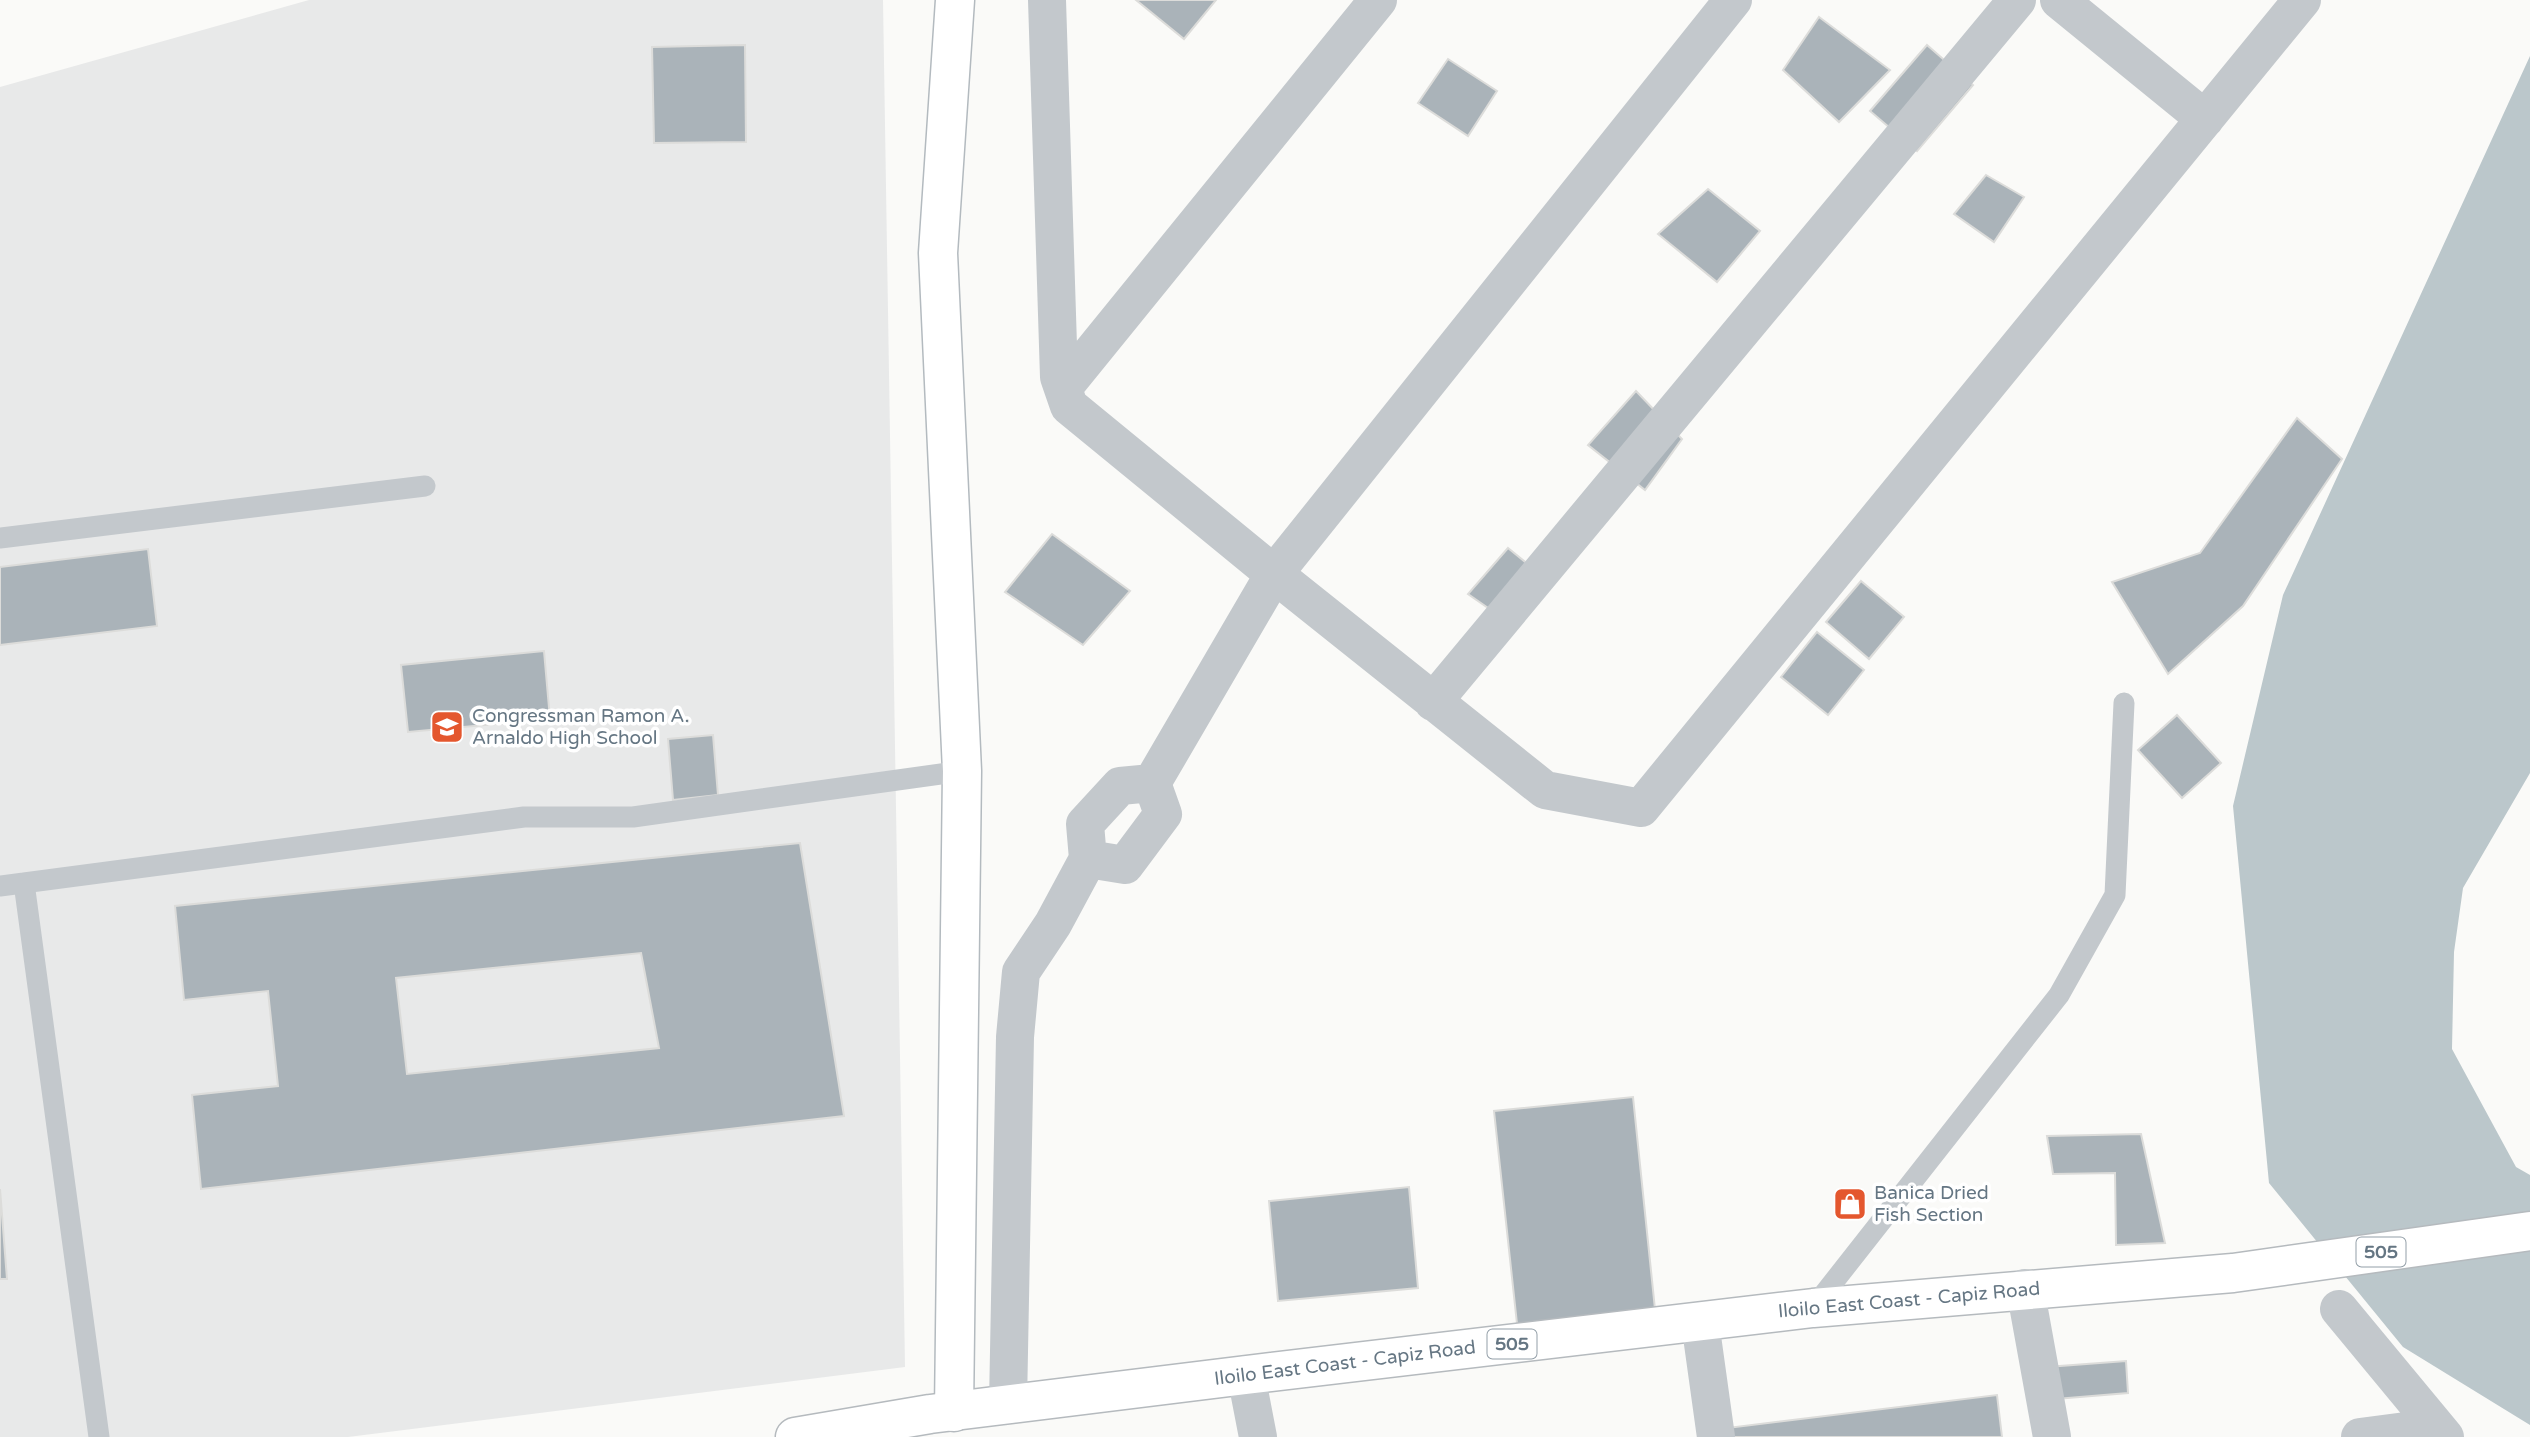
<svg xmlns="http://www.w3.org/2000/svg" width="2530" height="1437" viewBox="0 0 2530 1437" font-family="'Varela Round',sans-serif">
  <rect width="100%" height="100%" fill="#fafaf8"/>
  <path fill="#e8e9e9" d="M 309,0 L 883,0 L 905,1367 L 348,1437 L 0,1437 L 0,87 Z"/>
  <path fill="#bbc7cb" d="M 2530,56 L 2530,773 L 2463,888 L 2454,952 L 2452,1049 L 2516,1167 L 2530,1175 L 2530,1425 L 2403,1347 L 2269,1183 L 2233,806 L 2283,595 Z"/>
  <path fill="#aab3b9" stroke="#dcdcda" stroke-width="2" fill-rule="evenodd" d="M 1136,0 L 1216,0 L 1184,39 Z
    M 1819,17 L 1890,70 L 1839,122 L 1783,70 Z
    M 745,45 L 746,142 L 654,143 L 652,47 Z
    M 1927,45 L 1973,85 L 1917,151 L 1870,111 Z
    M 1448,59 L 1497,91 L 1468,136 L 1418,103 Z
    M 1986,175 L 2024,197 L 1994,242 L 1954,214 Z
    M 1708,189 L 1760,231 L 1717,282 L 1658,234 Z
    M 1636,391 L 1682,439 L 1645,490 L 1588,445 Z
    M 2297,418 L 2342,459 L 2243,606 L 2168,674 L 2112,582 L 2200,553 Z
    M 1052,534 L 1130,591 L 1083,645 L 1005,592 Z
    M 1508,548 L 1551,583 L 1514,626 L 1468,594 Z
    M 148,549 L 157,626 L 0,645 L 0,567 Z
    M 1861,581 L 1904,617 L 1869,659 L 1826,622 Z
    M 1817,632 L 1864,670 L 1828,715 L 1781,677 Z
    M 544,651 L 550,719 L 408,732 L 401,665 Z
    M 2177,715 L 2221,763 L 2182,798 L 2138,750 Z
    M 713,735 L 718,795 L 673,800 L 668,739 Z
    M 800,843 L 844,1116 L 201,1189 L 192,1095 L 278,1086 L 268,991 L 184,1000 L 175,906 ZM 641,953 L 659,1048 L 407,1074 L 396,978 Z
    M 1633,1097 L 1656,1319 L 1518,1333 L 1494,1111 Z
    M 2141,1134 L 2165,1243 L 2116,1245 L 2115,1173 L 2053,1174 L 2047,1136 Z
    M 1409,1187 L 1418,1288 L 1278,1301 L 1269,1201 Z
    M 0,1189 L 7,1279 L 0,1279 Z
    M 2126,1361 L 2128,1393 L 2056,1399 L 2047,1367 Z
    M 1997,1395 L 2002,1437 L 1728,1437 L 1727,1428 Z"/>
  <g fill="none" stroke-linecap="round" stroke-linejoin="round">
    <defs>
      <path id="secondary" d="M 954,1412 L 962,771 L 938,253 L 955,0"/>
      <path id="primary" d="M 795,1437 L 930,1414 L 1246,1375 L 1813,1308 L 2233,1273 L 2530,1231"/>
    </defs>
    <use href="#secondary" stroke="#b3babf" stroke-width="41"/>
    <use href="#primary" stroke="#b5babe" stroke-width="41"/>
    <path stroke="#c3c8cc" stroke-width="21" d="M 0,538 L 425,486
      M 24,883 L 99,1437
      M 0,886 L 524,817 L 633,817 L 962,771
      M 1813,1308 L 2059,995 L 2115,895 L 2124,703"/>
    <path stroke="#c3c8cc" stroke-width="38" d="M 1047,0 L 1059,377 L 1069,406 L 1274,574 L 1545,790 L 1641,808 L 2302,0
      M 2059,0 L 2205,119
      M 1063,388 L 1378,0
      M 1433,702 L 2017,0
      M 1152,783 L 1274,574 L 1733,0
      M 2025,1288 L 2052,1437
      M 2339,1309 L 2445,1437
      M 1700,1322 L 1716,1437
      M 1246,1375 L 1258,1437
      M 1008,1404 L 1015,1037 L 1021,972 L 1053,924 L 1088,859 L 1085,824 L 1120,786 L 1152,783 L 1163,814 L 1125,865 L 1088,859
      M 2360,1437 L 2436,1427"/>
    <use href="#secondary" stroke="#fff" stroke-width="38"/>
    <use href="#primary" stroke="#fff" stroke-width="38"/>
  </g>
  <defs>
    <symbol id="school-square" viewBox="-11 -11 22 22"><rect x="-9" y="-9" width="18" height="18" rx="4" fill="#e4572e" stroke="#fff"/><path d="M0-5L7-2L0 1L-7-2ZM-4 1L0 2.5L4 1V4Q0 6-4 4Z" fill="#fff"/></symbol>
    <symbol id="shop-square" viewBox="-11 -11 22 22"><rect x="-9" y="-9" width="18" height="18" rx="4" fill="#e4572e" stroke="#fff"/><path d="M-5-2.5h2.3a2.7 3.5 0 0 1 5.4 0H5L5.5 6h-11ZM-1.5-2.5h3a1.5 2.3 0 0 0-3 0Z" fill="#fff"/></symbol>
  </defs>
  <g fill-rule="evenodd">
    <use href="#school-square" x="428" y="708" width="38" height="38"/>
    <use href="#shop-square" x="1831" y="1185" width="38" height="38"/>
  </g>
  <g text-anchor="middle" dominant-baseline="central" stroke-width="7" stroke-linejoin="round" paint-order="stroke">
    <g fill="#fff" stroke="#939fa8" stroke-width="2">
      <rect x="2356.5" y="1237.5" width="49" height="29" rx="5"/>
      <rect x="1487.5" y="1329.5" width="49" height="29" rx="5"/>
    </g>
    <g font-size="18" font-weight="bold" fill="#657683">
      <text x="2381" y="1252">505</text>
      <text x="1512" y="1344">505</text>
    </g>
    <g font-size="19" fill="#657683" stroke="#fff" text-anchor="start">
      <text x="472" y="716">Congressman Ramon A.<tspan x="472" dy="22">Arnaldo High School</tspan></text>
      <text x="1874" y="1193">Banica Dried<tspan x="1874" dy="22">Fish Section</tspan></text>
    </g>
    <g font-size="19" fill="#657683" stroke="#fff">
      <text transform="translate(1909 1300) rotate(-5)">Iloilo East Coast - Capiz Road</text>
      <text transform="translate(1345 1363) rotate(-7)">Iloilo East Coast - Capiz Road</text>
    </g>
  </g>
</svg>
